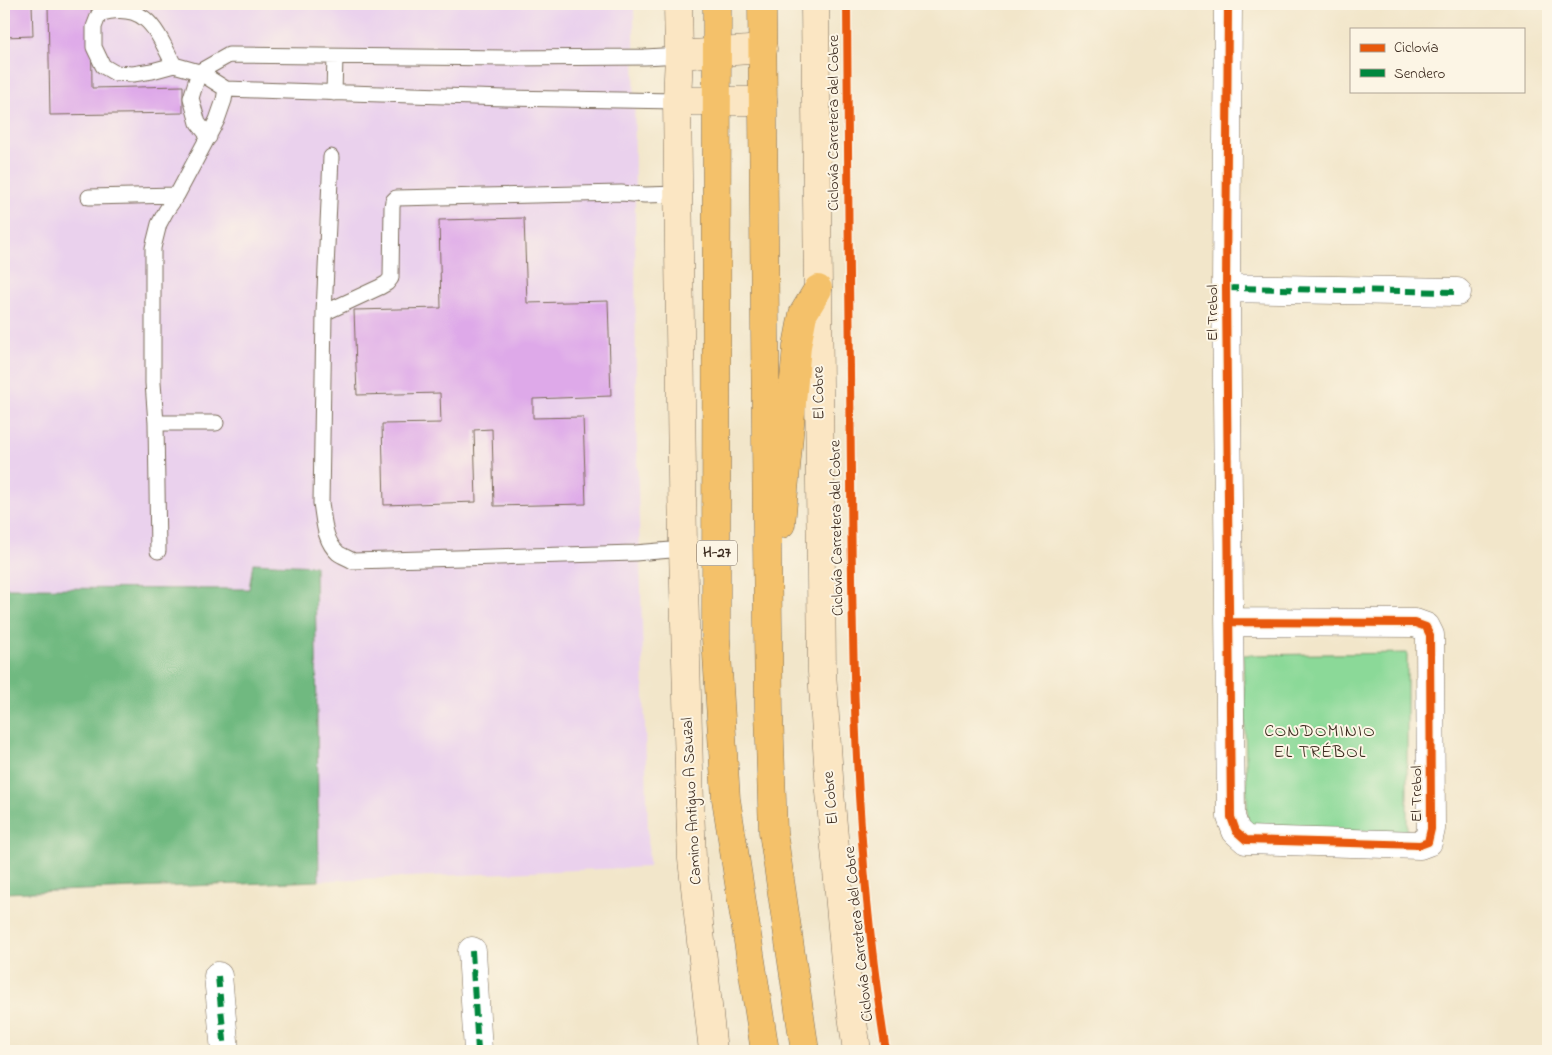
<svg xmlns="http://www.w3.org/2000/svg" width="1552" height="1055" viewBox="0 0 1552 1055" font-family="'Indie Flower',sans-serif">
  <rect width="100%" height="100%" fill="#fcf5e5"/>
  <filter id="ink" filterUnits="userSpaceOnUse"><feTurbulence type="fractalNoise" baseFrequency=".02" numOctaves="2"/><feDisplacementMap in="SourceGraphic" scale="10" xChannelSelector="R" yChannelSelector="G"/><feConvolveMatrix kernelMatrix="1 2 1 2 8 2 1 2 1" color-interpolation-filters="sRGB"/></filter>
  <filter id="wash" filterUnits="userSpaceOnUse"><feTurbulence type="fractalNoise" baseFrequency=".0096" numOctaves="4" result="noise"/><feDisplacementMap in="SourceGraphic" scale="20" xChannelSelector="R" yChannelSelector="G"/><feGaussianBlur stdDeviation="1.12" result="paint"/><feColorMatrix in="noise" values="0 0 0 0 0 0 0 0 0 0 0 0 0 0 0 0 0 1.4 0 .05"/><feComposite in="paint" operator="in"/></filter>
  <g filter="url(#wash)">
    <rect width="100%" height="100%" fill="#f2e6ca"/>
    <path fill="#ead1ed" d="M 4,4 L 634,4 L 636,418 L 649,867 L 50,892 L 4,893 Z"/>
    <path fill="#8bd998" stroke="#63825b" d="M 1407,653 L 1407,832 L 1248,831 L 1243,655 Z"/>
    <path fill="#70b980" stroke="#56724f" d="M 253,563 L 315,566 L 319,881 L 4,893 L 4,588 L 249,589 Z"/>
    <g id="blocks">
      <path fill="#dea9e9" d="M 4,4 L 32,4 L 33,36 L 4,37 Z
        M 48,4 L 91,4 L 92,88 L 183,86 L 183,113 L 50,115 Z
        M 524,218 L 527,303 L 608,301 L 611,396 L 533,399 L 533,418 L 583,417 L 586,504 L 494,506 L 492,429 L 474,430 L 476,502 L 384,505 L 382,424 L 441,423 L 440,393 L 357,395 L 354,310 L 441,308 L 439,220 Z"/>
    </g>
  </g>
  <g filter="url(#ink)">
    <use href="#blocks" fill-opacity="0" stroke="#7b6c5a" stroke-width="1"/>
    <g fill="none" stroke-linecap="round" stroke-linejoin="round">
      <defs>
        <path id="lane" d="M 174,65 C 156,30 146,0 99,14 L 94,27 L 94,47 L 103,66 L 115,73 L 133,74 L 152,71 L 174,65 L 199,72 L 226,89 L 505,98 L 677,101
          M 334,93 L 335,57
          M 209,137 L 198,123 L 191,98 L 199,72 L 229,55 L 506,58 L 645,57 L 679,55
          M 331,157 L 324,313 L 321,503 C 324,520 324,541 338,553 C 342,556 348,558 353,561 L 635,553 L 683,549
          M 89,197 L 177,195
          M 324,313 L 380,287 L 387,283 L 391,278 L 392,207 L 393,201 L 396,198 L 621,193 L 645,195 L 678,194
          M 156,423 L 216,423
          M 158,551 L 156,423 L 153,383 L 153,248 L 159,224 L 166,211 L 177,195 L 217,120 L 224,100 L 226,89"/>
        <path id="street" d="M 1228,4 L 1226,288 L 1231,817 L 1236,831 L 1246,840 L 1420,845 L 1428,842 L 1431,829 L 1430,635 L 1426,627 L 1415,623 L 1230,622
          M 1226,288 L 1457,292
          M 472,951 L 478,1051
          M 218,976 L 225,1051"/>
        <path id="secondary" d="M 678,4 L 679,55 L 677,101 L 683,549 L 690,806 L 692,859 L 713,1051
          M 815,4 L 822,672 L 830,792 L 846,972 L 857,1051
          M 679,55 L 763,49
          M 677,101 L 763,101"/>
        <path id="primary" d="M 717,4 L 716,638 L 726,799 L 765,1051
          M 762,4 L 767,542 L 769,712 L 773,832 L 805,1051
          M 781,524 L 797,346 L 803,314 L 818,289"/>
      </defs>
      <use href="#lane" stroke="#7b6c5a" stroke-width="17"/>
      <use href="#street" stroke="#7b6c5a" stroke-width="29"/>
      <use href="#secondary" stroke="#7b6c5a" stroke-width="29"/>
      <use href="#primary" stroke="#7b6c5a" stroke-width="29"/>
      <use href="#lane" stroke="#fff" stroke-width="15"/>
      <use href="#street" stroke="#fff" stroke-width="28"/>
      <use href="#secondary" stroke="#fbe6c3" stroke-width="28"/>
      <use href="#primary" stroke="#f4c16a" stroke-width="28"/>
      <path stroke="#00873e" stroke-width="6" stroke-dasharray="12 6" stroke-linecap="butt" d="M 1226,288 L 1457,292
        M 472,951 L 478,1051
        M 218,976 L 225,1051"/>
      <defs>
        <path id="cycleway" d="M 847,4 C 848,160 849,317 851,473 C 852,666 855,860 886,1051
          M 1228,4 L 1226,288 L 1231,817 L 1236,831 L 1246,840 L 1420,845 L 1428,842 L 1431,829 L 1430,635 L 1426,627 L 1415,623 L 1230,622"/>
      </defs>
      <use href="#cycleway" stroke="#fcf5e5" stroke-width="11"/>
      <use href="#cycleway" stroke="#e8590c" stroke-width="8"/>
    </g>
  </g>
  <g text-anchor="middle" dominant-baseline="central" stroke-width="4" stroke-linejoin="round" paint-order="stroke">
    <rect fill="#fcf5e5" stroke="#75675a" stroke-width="1" x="697" y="540.5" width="40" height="25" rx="4"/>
    <g font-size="15" font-weight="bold" fill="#3b2a1e">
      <text x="717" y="553">H-27</text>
    </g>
    <g font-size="16" fill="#3b2a1e" stroke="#fcf5e5">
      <text transform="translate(834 123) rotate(-90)">Ciclovía Carretera del Cobre</text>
      <text transform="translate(1213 313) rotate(-90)">El Trebol</text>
      <text transform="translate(819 393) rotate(-91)">El Cobre</text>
      <text transform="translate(837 528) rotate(-91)">Ciclovía Carretera del Cobre</text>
      <text transform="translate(1417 794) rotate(-90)">El Trebol</text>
      <text transform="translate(831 798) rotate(-95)">El Cobre</text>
      <text transform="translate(692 801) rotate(-93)">Camino Antiguo A Sauzal</text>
      <text transform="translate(859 934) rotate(-96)">Ciclovía Carretera del Cobre</text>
    </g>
    <g font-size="18" letter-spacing="1" fill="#3b2a1e" stroke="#fcf5e5">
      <text x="1320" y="732">CONDOMINIO<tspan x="1320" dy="21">EL TRÉBOL</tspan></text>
    </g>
  </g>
  <rect width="1552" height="1055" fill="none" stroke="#fcf5e5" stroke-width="20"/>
  <rect x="1350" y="28" width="175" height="65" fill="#fcf5e5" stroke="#afa495"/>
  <rect x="1360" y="44" width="25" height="8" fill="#e8590c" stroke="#afa495"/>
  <text x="1394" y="52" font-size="15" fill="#3b2a1e">Ciclovía</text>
  <rect x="1360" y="69" width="25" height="8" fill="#00873e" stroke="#afa495"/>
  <text x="1394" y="78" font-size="15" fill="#3b2a1e">Sendero</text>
</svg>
